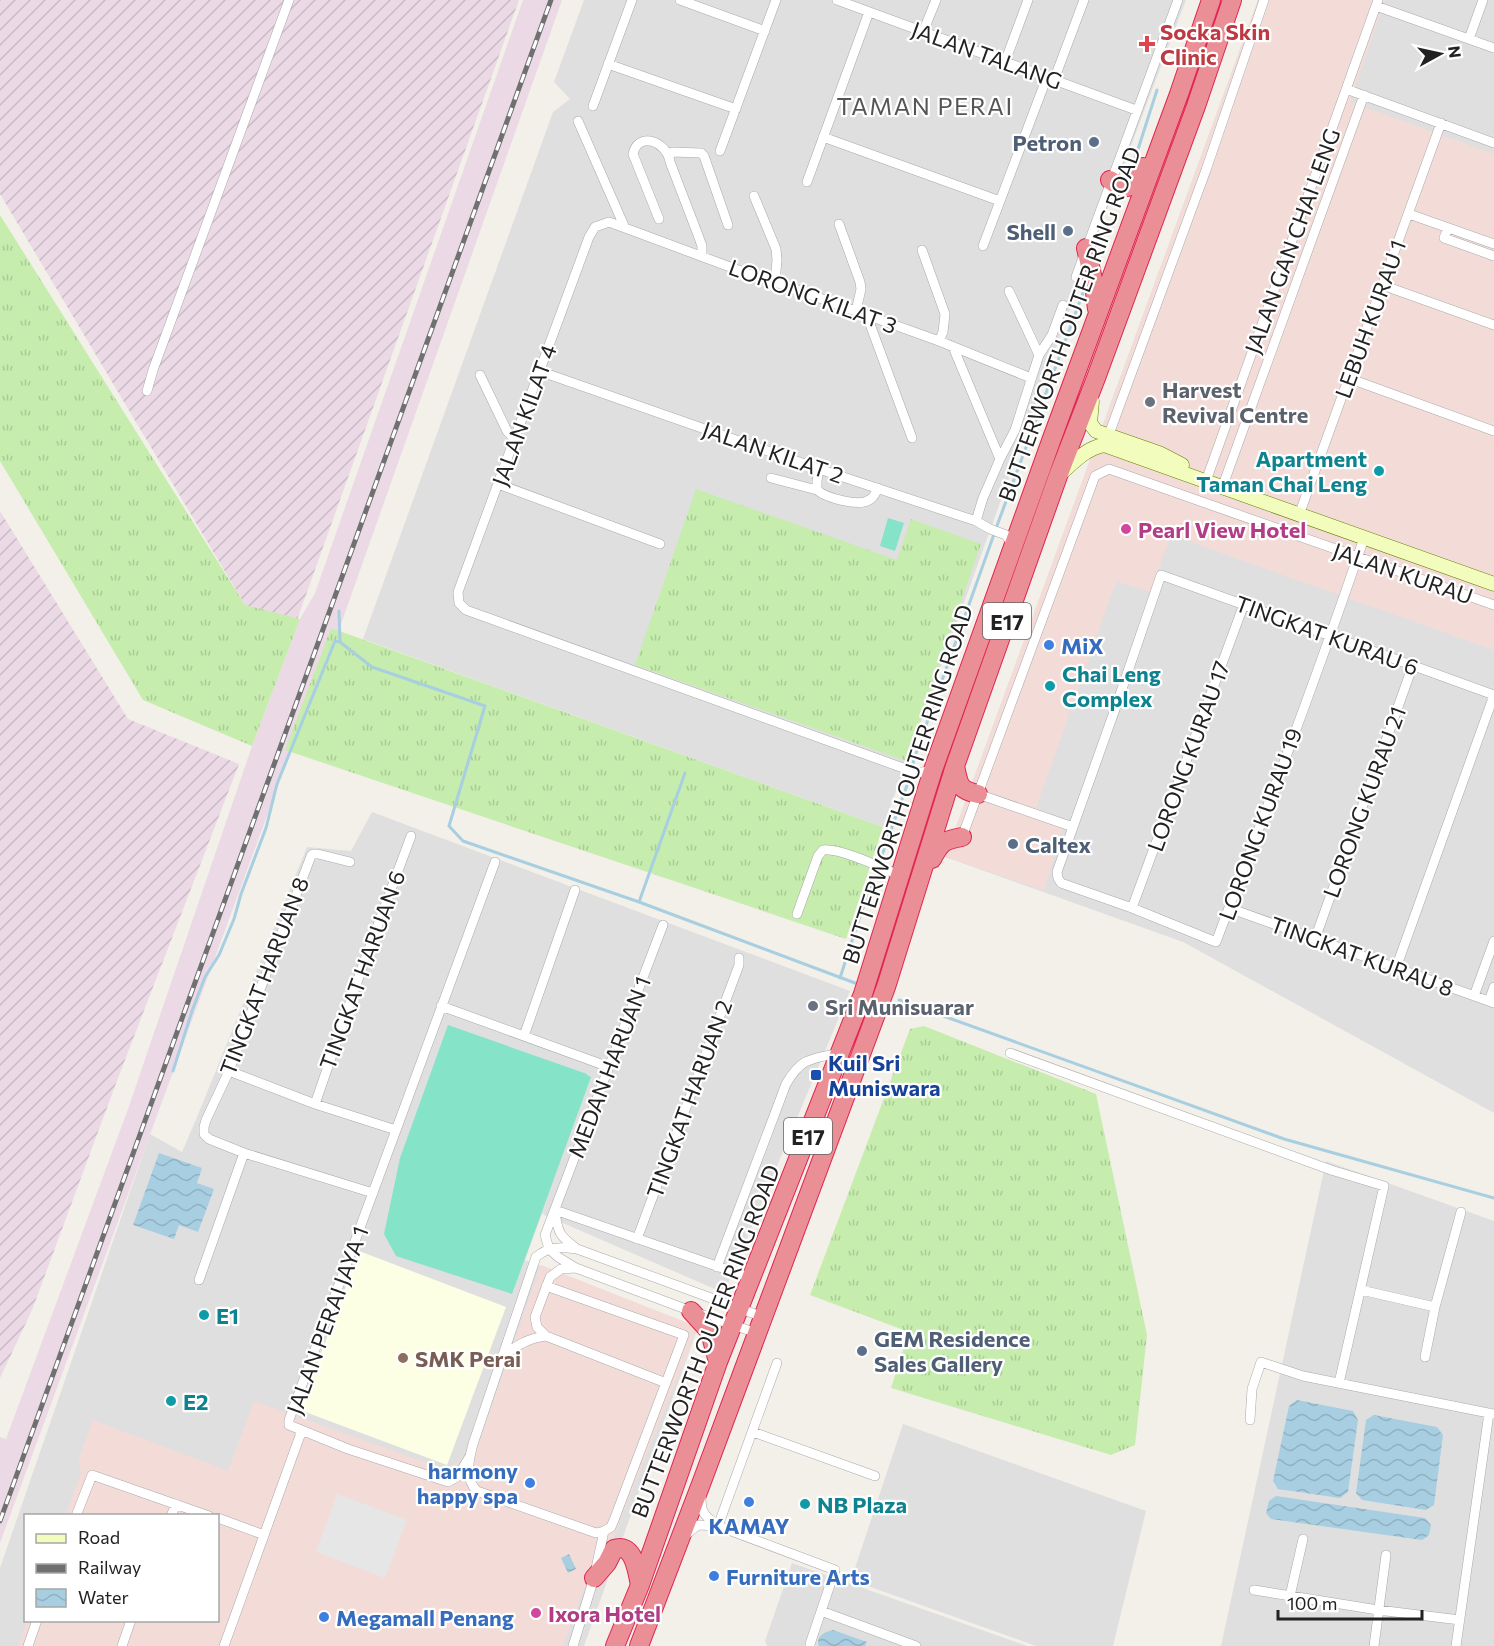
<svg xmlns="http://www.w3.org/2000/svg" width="1494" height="1646" viewBox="0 0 1494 1646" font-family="Commissioner,sans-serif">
  <defs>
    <pattern id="industrial-furrows" width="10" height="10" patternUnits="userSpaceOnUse" patternTransform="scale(1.5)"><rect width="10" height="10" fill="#ebdae6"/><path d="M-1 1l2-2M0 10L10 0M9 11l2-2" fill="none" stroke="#c9bbc5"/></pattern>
    <pattern id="grass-tufts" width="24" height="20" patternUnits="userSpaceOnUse" patternTransform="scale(1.5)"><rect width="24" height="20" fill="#c6edae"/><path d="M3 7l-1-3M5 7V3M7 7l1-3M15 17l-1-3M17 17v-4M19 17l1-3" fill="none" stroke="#aacb95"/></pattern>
    <pattern id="water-waves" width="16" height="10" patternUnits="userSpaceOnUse" patternTransform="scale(1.5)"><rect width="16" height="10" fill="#a8cee1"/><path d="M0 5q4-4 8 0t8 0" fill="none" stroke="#90b1c1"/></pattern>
  </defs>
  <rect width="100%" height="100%" fill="#f2f0e8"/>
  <path fill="#e0dfdf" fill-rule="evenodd" d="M 584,0 L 1186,0 L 1079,284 L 883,827 L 363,639 L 553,112 L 570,99 L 554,82 Z
    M 1258,0 L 1494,0 L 1494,1113 L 1183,942 L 945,857 Z
    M 372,812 L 850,991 L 724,1293 L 542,1214 L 525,1260 L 698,1327 L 584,1646 L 0,1646 L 0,1568 L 150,1134 L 182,1152 L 197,1117 L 307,847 L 351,851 ZM 26,1516 L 218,1516 L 218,1620 L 26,1620 Z
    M 1326,1161 L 1494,1221 L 1494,1646 L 1221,1646 Z
    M 903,1424 L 1146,1511 L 1113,1646 L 1036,1646 L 851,1580 Z
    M 792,1563 L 1027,1646 L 767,1646 L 765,1641 Z"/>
  <path fill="#f3dcd8" d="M 1258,0 L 1385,0 L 1350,102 L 1494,154 L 1494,650 L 1171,535 L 1150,592 L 1116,581 L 1036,808 L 1065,820 L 1044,890 L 945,857 Z
    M 541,1265 L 698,1327 L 611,1543 L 594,1560 L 563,1646 L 18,1646 L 27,1621 L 218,1620 L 218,1516 L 66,1515 L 81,1473 L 79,1459 L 93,1420 L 228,1471 L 254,1401 L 449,1471 L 480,1440 Z"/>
  <path fill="url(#industrial-furrows)" d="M 0,0 L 519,0 L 297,620 L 245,605 L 0,194 Z
    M 0,511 L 128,719 L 239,764 L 118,1078 L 32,1310 L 0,1378 Z"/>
  <path fill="#fcffe4" d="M 359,1251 L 506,1307 L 447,1465 L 300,1410 Z"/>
  <path fill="#ebdae6" d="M 523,0 L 562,0 L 335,641 L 289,756 L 0,1543 L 0,1437 L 6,1439 L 128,1109 L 252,746 L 300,619 L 315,593 Z"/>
  <path fill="url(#grass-tufts)" d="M 0,215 L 245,605 L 300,619 L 252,746 L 143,700 L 0,461 Z
    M 696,489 L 897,560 L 911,519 L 981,544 L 906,761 L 635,665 Z
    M 331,628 L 883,827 L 846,939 L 285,750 Z
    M 924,1026 L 1096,1094 L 1147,1335 L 1135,1445 L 1111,1455 L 891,1388 L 909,1332 L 810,1295 L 910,1029 Z"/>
  <path fill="#85e3c8" d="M 888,518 L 904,523 L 895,551 L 880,546 Z
    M 448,1025 L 587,1074 L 587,1075 L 591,1077 L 512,1294 L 396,1256 L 384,1234 L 400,1158 Z"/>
  <path fill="#e6e6e6" d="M 337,1494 L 407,1520 L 385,1578 L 316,1552 Z"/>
  <path fill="url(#water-waves)" d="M 159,1153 L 202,1168 L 197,1183 L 214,1189 L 198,1232 L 179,1225 L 174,1239 L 133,1225 Z
    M 1297,1400 L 1353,1411 L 1358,1420 L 1348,1492 L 1340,1498 L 1278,1489 L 1273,1481 L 1289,1406 Z
    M 1374,1415 L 1437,1427 L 1443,1435 L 1434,1505 L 1426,1510 L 1362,1500 L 1356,1493 L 1366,1420 Z
    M 1276,1496 L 1425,1518 L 1431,1525 L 1429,1535 L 1422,1540 L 1271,1519 L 1266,1513 L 1269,1501 Z
    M 569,1554 L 576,1569 L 568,1573 L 561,1558 Z
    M 833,1630 L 867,1642 L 865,1646 L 819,1646 C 815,1636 825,1632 833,1630 Z"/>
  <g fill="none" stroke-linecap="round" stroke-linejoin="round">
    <path stroke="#a8cee1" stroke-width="3" d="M 1132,168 L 1157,90
      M 339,611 L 340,642 L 372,667 L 485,706 L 449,826 L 463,841 L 639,902 L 855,983
      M 912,768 L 914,759 L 998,523 L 1084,290
      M 639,902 L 685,773
      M 840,978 L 858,922 L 911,774
      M 899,1000 L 1284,1139 L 1494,1198
      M 173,1071 L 192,1011 L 205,977 L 219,955 L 234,919 L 241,894 L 266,828 L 277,784 L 335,641 L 340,642"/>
    <defs>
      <path id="street" d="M 680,0 L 765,31
        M 837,0 L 1136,110
        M 1376,6 L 1494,48
        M 923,32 L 936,0
        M 1469,39 L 1483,0
        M 1005,62 L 1028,0
        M 608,64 L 736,109
        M 1054,80 L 1084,0
        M 1346,89 L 1494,143
        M 593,106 L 632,0
        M 578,121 L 625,228
        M 823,137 L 1000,201
        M 720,151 L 776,0
        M 669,156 L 672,152 L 701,153 L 704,156 L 728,225
        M 807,182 L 869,12
        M 754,196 L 776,249 L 777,260 L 775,282
        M 1409,214 L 1494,244
        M 659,219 L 633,154 C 638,131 667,141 670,162 L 698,235 L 702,246 L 702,256
        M 839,224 L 860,282 L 861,289 L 856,311
        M 1448,228 L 1444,238 L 1494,256
        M 983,246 L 1047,77
        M 922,250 L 945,314 L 943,332 L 939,341
        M 1076,277 L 1178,0
        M 1382,285 L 1494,325
        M 1009,291 L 1039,355
        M 867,316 L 912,438
        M 953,347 L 1000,459
        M 539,371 L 819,469 L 976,521 L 990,529 L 1006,535 L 1012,545
        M 480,375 L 507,431 L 514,439
        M 1348,378 L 1494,431
        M 147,391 L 153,370 L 289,0
        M 1108,437 L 1206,170 L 1264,0
        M 819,469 L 817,481 L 817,490 C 826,498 859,507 869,500 C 874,498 876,492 878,488
        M 771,478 L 817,490
        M 1206,481 L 1378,0
        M 498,484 L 660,544
        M 1222,488 L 1364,95
        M 1299,515 L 1441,123
        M 976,521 L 983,498 L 1000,459 L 1015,430 L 1039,355 L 1052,335 L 1063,305
        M 1364,538 C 1318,674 1267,808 1216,942 L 1132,908 L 1061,883 L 1058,878 L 1057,872 L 1114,712 L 1161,575 C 1272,614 1383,655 1494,695
        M 933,770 L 917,773 L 466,610 L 459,603 L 458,592 L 589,237 L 595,227 L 609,222 L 757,277 L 775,282 L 939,341 L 1031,378
        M 978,794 L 1073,827
        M 962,837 L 1095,476 L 1109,469 L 1494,605
        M 350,862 L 318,854 L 313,854 L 311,856 L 229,1071 L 206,1120 L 204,1127 L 204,1134 L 209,1139 L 244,1153 L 373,1193
        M 1132,908 L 1244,604
        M 1229,908 L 1494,1003
        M 797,914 L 818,856 L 823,850 C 841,848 882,868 901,876
        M 663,925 L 545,1235 L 549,1249 L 558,1257 L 576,1268 L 691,1311 L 757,1333
        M 1315,939 L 1413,665
        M 1396,968 L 1494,695
        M 1474,996 L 1494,941
        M 1489,1001 L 1494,987
        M 441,1006 L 609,1067
        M 524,1036 L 575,890
        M 1010,1053 L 1331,1170 L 1384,1186 L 1339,1383
        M 229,1071 L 315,1104 L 396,1130
        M 315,1104 L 363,965 L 411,836
        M 555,1210 L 751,1278
        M 555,1212 C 558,1234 560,1236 577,1249
        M 637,1239 L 739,965 L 739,958
        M 717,1267 L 786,1084 C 802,1057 811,1059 840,1053
        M 576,1268 L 561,1269 L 550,1277 L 535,1317 L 537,1327 L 546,1336 L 666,1383
        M 199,1280 L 244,1153
        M 546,1286 L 684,1335 L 614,1520 L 611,1527 L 604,1531 L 594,1578 L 573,1646
        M 1361,1290 L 1435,1307
        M 501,1357 C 516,1346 528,1338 546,1336
        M 1425,1357 L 1435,1307 L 1461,1212
        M 1250,1420 L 1252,1389 L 1261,1362 L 1303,1376 L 1494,1414
        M 753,1432 L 875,1476
        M 470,1456 L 457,1477 L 448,1482 L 348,1449 L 289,1425 L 289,1420 L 495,862
        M 701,1496 C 701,1514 704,1515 718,1526
        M 76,1516 L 92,1475 L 209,1516
        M 171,1516 L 176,1504
        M 218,1518 L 264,1535
        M 718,1526 L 777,1363
        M 604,1531 L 596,1533 L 477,1491 C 464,1479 469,1459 473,1444 L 536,1257 C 549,1246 561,1247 577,1249 L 763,1317
        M 687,1534 L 698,1525 L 718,1526 L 835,1570 L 810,1644 L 810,1646
        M 1254,1590 L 1378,1610 L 1460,1620
        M 1290,1596 L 1303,1539
        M 821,1611 L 916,1646
        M 28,1646 L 37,1620
        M 122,1646 L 131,1620
        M 224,1646 L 302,1430
        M 1374,1646 L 1386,1555
        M 1456,1646 L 1489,1413"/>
      <path id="secondary" d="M 1092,401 L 1090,423 L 1096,431 L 1159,453 L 1182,465
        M 1060,474 C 1073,463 1086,448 1104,445 L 1494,584"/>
      <path id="highway" d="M 1110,180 C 1118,186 1122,189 1131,186 L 1143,167
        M 1086,248 L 1094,284 L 1097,309
        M 955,766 C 959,784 958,790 978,794
        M 932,859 C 941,842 944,840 962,837
        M 691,1311 L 710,1332 L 718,1362
        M 594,1578 L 607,1563 L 614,1549 C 634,1542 637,1571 640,1585
        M 615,1646 L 640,1585 L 718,1362 L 863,994 L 933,770 L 1051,441 L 1179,94 L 1211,0
        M 639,1646 L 701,1484 L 886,987 L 955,766 L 1058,476 L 1096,378 L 1196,106 L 1232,0"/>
    </defs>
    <use href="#street" stroke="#a9a9a9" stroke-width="10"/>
    <use href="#secondary" stroke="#658001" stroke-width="15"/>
    <use href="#highway" stroke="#e22451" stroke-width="20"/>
    <use href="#street" stroke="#fff" stroke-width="9"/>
    <use href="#secondary" stroke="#f2fcbd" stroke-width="14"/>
    <use href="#highway" stroke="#eb8f96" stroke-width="18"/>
    <defs>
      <path id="rail" d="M 0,1521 L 551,0"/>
    </defs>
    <use href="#rail" stroke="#707070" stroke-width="5"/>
    <use href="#rail" stroke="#fff" stroke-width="3" stroke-dasharray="9" stroke-linecap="butt"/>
  </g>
  <path fill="#e0444e" stroke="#fff" stroke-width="2" d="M1144 35h6v6h6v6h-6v6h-6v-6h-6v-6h6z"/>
  <g fill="#5c6f8a" stroke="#fff" stroke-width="2">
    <circle cx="1094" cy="142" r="6"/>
    <circle cx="1068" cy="231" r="6"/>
    <circle cx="1013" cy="844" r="6"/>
    <circle cx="862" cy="1351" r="6"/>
  </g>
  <g fill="#6b7280" stroke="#fff" stroke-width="2">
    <circle cx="1150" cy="402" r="6"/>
    <circle cx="813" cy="1006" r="6"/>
  </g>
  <g fill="#0f9aa8" stroke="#fff" stroke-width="2">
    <circle cx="1379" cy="471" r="6"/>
    <circle cx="1050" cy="686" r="6"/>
    <circle cx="204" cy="1315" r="6"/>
    <circle cx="171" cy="1401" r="6"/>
    <circle cx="805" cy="1504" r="6"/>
  </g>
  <g fill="#d1479c" stroke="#fff" stroke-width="2">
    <circle cx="1126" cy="529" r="6"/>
    <circle cx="536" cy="1613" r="6"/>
  </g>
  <g fill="#3f7fe0" stroke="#fff" stroke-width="2">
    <circle cx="1049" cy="645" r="6"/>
    <circle cx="530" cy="1483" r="6"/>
    <circle cx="749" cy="1502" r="6"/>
    <circle cx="714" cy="1576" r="6"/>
    <circle cx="324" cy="1617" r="6"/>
  </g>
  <rect fill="#1a4fb4" stroke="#fff" stroke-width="2" x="810" y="1069" width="12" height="12" rx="3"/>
  <circle fill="#8d6e63" stroke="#fff" stroke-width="2" cx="403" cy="1358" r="6"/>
  <g text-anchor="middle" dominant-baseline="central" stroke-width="4.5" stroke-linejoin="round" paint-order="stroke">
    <g fill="#fff" stroke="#646464" stroke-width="1.5">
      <rect x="983" y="603" width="48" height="36" rx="4.5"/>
      <rect x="784" y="1118" width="48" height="36" rx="4.5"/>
    </g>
    <g font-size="21" font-weight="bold" fill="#222">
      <text x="1007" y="621">E17</text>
      <text x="808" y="1136">E17</text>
    </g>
    <g font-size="22" font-weight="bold" fill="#be3a42" stroke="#fff" text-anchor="start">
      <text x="1160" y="31">Socka Skin<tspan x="1160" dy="25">Clinic</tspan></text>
    </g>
    <g font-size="22" fill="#222" stroke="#fff">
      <text transform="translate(987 55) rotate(20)">JALAN TALANG</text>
      <text transform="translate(1292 241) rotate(-70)">JALAN GAN CHAI LENG</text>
      <text transform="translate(813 296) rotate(20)">LORONG KILAT 3</text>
      <text transform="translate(1370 319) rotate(-70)">LEBUH KURAU 1</text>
      <text transform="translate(1069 324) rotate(-70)">BUTTERWORTH OUTER RING ROAD</text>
      <text transform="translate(524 415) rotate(-70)">JALAN KILAT 4</text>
      <text transform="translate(773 452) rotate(19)">JALAN KILAT 2</text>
      <text transform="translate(1403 573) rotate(19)">JALAN KURAU</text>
      <text transform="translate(1327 635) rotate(20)">TINGKAT KURAU 6</text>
      <text transform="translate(1188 756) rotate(-70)">LORONG KURAU 17</text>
      <text transform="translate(907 784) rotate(-72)">BUTTERWORTH OUTER RING ROAD</text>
      <text transform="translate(1364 802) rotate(-70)">LORONG KURAU 21</text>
      <text transform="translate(1260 824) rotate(-70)">LORONG KURAU 19</text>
      <text transform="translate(1362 956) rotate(20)">TINGKAT KURAU 8</text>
      <text transform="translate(362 970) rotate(-70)">TINGKAT HARUAN 6</text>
      <text transform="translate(264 976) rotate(-69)">TINGKAT HARUAN 8</text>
      <text transform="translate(609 1067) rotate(-69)">MEDAN HARUAN 1</text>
      <text transform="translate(689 1099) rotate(-70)">TINGKAT HARUAN 2</text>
      <text transform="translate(327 1320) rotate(-70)">JALAN PERAI JAYA 1</text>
      <text transform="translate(705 1341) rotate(-69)">BUTTERWORTH OUTER RING ROAD</text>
    </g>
    <g font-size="22" font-weight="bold" fill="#4e5e75" stroke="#fff" text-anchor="end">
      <text x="1082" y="142">Petron</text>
      <text x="1056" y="231">Shell</text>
      <text x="1025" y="844" text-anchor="start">Caltex</text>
      <text x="874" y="1338" text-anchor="start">GEM Residence<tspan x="874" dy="25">Sales Gallery</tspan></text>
    </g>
    <g font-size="22" font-weight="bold" fill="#5b616d" stroke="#fff" text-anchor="start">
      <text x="1162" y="389">Harvest<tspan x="1162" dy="25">Revival Centre</tspan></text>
      <text x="825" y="1006">Sri Munisuarar</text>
    </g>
    <g font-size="22" font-weight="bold" fill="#0d838f" stroke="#fff" text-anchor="start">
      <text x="1367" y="458" text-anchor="end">Apartment<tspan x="1367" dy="25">Taman Chai Leng</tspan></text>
      <text x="1062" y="673">Chai Leng<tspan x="1062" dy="25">Complex</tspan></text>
      <text x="216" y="1315">E1</text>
      <text x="183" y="1401">E2</text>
      <text x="817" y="1504">NB Plaza</text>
    </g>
    <g font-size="22" font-weight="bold" fill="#b23c85" stroke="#fff" text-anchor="start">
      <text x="1138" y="529">Pearl View Hotel</text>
      <text x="548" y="1613">Ixora Hotel</text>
    </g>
    <g font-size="22" font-weight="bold" fill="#366cbe" stroke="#fff" text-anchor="start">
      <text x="1061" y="645">MiX</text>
      <text x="518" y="1470" text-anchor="end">harmony<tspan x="518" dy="25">happy spa</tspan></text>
      <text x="749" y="1525" text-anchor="middle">KAMAY</text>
      <text x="726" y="1576">Furniture Arts</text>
      <text x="336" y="1617">Megamall Penang</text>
    </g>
    <g font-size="22" font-weight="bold" fill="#164399" stroke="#fff" text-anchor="start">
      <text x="828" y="1062">Kuil Sri<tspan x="828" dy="25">Muniswara</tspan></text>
    </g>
    <g font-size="22" font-weight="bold" fill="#785e54" stroke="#fff" text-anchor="start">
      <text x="415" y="1358">SMK Perai</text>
    </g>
    <g font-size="24" letter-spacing="1.5" fill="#555" stroke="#fff">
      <text x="925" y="105">TAMAN PERAI</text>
    </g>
  </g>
  <rect x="24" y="1514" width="195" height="108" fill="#ffffff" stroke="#a7a7a7" stroke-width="1.5"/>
  <rect x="36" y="1534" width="30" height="9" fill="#f2fcbd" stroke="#a7a7a7" stroke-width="1.5"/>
  <text x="78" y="1544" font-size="18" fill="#222222">Road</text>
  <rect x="36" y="1564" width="30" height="9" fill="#707070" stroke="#a7a7a7" stroke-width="1.5"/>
  <text x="78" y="1574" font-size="18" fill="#222222">Railway</text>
  <rect x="36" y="1589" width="30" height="18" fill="url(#water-waves)" stroke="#a7a7a7" stroke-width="1.5"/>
  <text x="78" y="1604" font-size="18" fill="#222222">Water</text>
  <g transform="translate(1440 54) rotate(82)" stroke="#ffffff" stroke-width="4.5" paint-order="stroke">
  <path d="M0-4.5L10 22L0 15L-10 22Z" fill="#222222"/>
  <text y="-9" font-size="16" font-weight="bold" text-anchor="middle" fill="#222222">N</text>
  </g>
  <path d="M1278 1610v9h144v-9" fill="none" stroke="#222222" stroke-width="3"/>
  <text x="1287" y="1610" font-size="18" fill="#222222" stroke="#ffffff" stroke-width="4.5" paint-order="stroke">100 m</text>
</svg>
